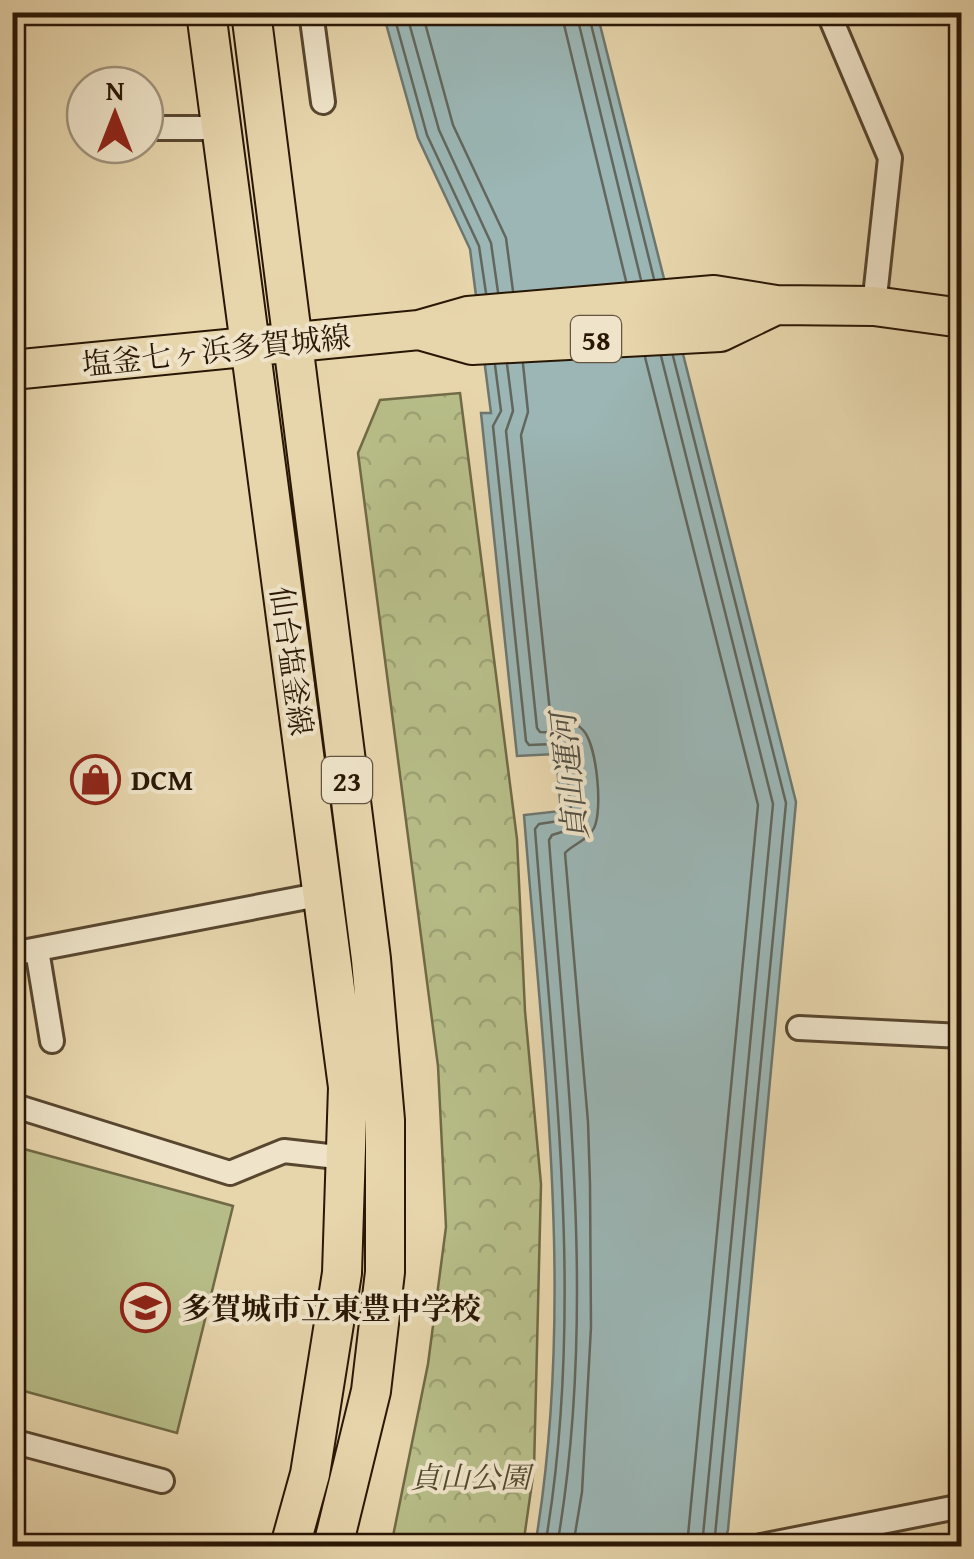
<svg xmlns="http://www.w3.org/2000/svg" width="974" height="1559" viewBox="0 0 974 1559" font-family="'Gentium Book Plus','Noto Serif JP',serif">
  <defs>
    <pattern id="park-crowns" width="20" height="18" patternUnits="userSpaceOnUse" patternTransform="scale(2.5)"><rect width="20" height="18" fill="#b7bd88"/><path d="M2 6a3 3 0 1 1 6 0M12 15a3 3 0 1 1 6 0" fill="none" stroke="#9da274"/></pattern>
  </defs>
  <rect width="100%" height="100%" fill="#e7d5ac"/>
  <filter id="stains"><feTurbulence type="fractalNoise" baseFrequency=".002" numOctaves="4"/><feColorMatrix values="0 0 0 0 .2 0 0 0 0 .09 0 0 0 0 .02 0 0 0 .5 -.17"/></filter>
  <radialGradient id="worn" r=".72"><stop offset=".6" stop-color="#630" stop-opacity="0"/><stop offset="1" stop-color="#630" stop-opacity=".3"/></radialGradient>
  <path fill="url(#park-crowns)" stroke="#706a46" stroke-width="2.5" d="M 460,393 L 517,839 L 525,1011 L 541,1184 L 534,1469 L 523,1546 L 391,1546 L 428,1364 L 446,1227 L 438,1066 L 358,453 L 380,400 Z"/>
  <path fill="#b7bd88" stroke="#706a46" stroke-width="2.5" d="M 13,1146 L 233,1206 L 177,1433 L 13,1388 Z"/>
  <path fill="#9bb6b5" stroke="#6d766f" stroke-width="2.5" d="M 383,13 L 597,13 L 796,802 L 728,1530 L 723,1546 L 535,1546 C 576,1305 543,1058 524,815 L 561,811 L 556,754 L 517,756 L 481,413 L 491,413 L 470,249 L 418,138 Z"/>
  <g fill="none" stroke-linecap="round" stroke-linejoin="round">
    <path stroke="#62665d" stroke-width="2.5" d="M 393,12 L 427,135 L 479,246 L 486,293
      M 406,12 L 439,130 L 491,243 L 498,292
      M 422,12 L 453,125 L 506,238 L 513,291
      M 561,12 L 626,281
      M 576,12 L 641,280
      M 588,12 L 654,279
      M 661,356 L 773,804 L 702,1546
      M 673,356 L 786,803 L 714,1546
      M 645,357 L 758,805 L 687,1546
      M 507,364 L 513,411 L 506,431 L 537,728 L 540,732 L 562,733 L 575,744 L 584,808 L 575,828 L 552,835 L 549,840 C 566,1074 598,1312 557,1546
      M 523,364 L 528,412 L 521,435 L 550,712 C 559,720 573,719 583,730 C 597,745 603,810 594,828 C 587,841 573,844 565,853 L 588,1122 L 590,1184 L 591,1327 L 582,1492 L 573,1546
      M 495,365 L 501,411 L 493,426 L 526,741 L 529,745 L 554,744 L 564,749 L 571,809 L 565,820 L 539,824 L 535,829 C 553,1067 586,1309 545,1546"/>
    <defs>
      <path id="minor" d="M 311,12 L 323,102
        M 828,12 L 890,158 L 874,306
        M 145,128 L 221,128
        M 37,950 L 52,1041
        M 12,954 L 323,894
        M 799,1028 L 962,1036
        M 12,1105 L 230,1173 L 284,1151 L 346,1158
        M 12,1441 L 162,1481
        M 761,1546 L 962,1506"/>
      <path id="primary" d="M 206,12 L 348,1087 L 342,1273 L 310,1474 L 290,1546
        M 251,12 L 371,959 L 385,1120 L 385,1272 L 371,1391 L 333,1546
        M 419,330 L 472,345 L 720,332 L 776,305
        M 12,370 L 419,330 L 468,316 L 714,295 L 776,305 L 874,306 L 962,318"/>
    </defs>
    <use href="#minor" stroke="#58462f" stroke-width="28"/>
    <use href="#primary" stroke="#291705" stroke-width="42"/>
    <use href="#minor" stroke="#efe4c9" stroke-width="22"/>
    <use href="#primary" stroke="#e7d5ac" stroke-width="38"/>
  </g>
  <defs>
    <symbol id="shop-ring" viewBox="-11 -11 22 22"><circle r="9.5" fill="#efe4c9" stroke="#8f2418" stroke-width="1.5"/><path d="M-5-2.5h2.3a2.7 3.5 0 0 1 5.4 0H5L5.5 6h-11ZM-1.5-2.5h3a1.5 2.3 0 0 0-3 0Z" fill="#8f2418"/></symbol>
    <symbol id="school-ring" viewBox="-11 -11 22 22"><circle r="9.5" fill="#efe4c9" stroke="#8f2418" stroke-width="1.5"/><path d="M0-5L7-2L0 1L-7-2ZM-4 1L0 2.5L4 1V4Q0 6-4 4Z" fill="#8f2418"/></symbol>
  </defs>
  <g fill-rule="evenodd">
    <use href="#shop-ring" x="68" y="752" width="55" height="55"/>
    <use href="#school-ring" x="118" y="1280" width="55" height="55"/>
  </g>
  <g text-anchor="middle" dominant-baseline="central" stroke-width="8" stroke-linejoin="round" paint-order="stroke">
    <g fill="#efe4c9" stroke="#645440" stroke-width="2.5">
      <rect x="571" y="316" width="50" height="46" rx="8"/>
      <rect x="322" y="757" width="50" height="46" rx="8"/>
    </g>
    <g font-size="28" font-weight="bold" fill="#291705">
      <text x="596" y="339">58</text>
      <text x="347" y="780">23</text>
    </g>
    <g font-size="30" fill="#291705" stroke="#efe4c9">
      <text transform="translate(216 350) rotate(-6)">塩釜七ヶ浜多賀城線</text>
      <text transform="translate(292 661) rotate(82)">仙台塩釜線</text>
    </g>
    <g font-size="30" font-weight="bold" fill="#291705" stroke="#efe4c9" text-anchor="start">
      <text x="131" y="779">DCM</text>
      <text x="181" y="1308">多賀城市立東豊中学校</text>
    </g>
    <g font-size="30" font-style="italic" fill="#54492c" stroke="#efe4c9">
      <text x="470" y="1477">貞山公園</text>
    </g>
    <g font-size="32" font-style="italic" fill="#514f43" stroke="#efe4c9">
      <text transform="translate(569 777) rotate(-96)">貞山運河</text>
    </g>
  </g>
  <rect width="974" height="1559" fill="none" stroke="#e7d5ac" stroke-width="50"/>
  <rect x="15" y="15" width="944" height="1529" fill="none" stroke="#291705" stroke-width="5"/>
  <rect x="25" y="25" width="924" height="1509" fill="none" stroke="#291705" stroke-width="2.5"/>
  <g transform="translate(115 115)"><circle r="48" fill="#efe4c9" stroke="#a0927b" stroke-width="2.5"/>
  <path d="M0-8L18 38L0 25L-18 38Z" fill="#8f2418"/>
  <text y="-15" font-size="28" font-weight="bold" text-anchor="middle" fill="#291705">N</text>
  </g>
  <rect width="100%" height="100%" filter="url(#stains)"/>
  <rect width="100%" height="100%" fill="url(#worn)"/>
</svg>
